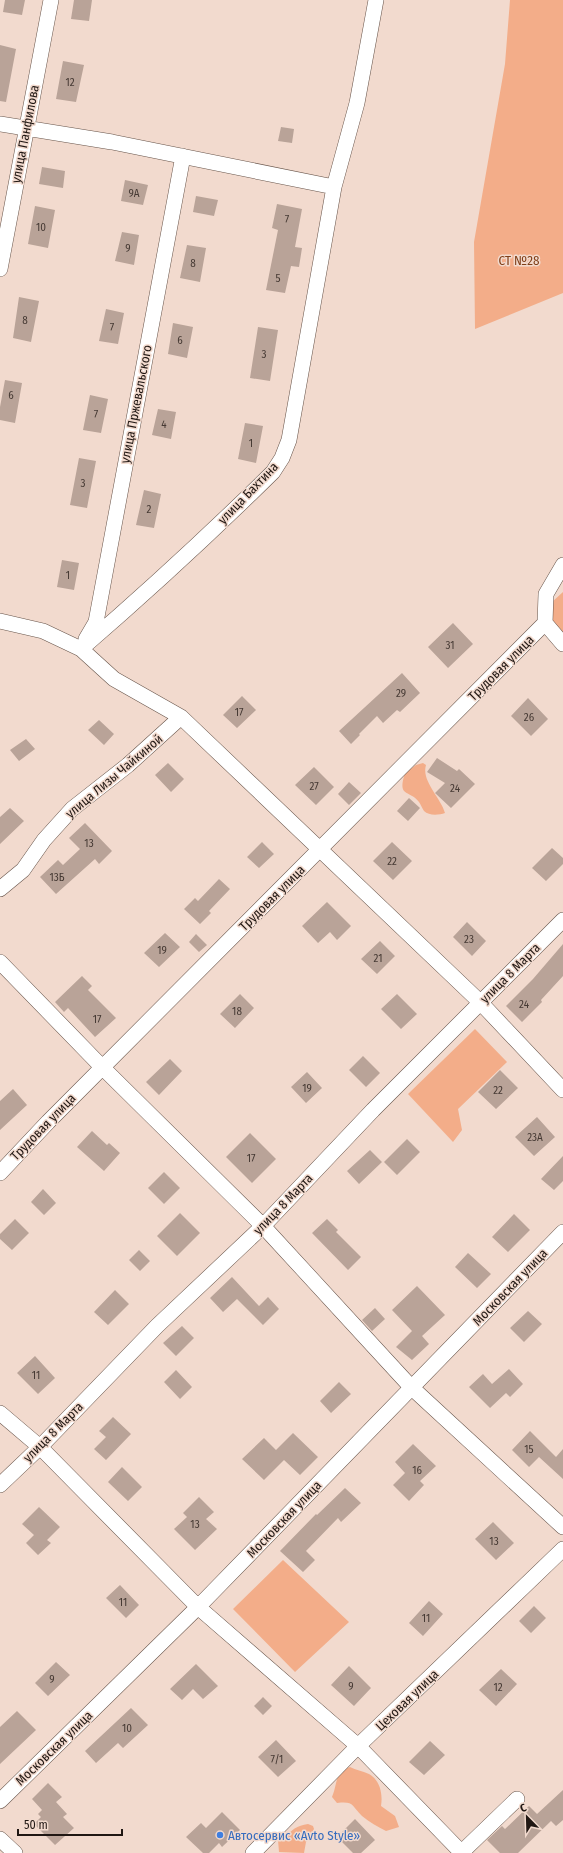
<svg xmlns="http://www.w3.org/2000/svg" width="563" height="1853" viewBox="0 0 563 1853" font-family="'Fira Sans Condensed',sans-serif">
  <rect width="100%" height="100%" fill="#f2dace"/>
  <path fill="#f3ad89" d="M 510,0 L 563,0 L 563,293 L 475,329 L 474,242 L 505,64 Z
    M 563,592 L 563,633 L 553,622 L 548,612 L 552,602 Z
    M 423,763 L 426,765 C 421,781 441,798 445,813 C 439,815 429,816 424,811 C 422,808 421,805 419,802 C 409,789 397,798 405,773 L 416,765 Z
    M 475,1029 L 507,1062 L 458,1109 L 462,1130 L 453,1142 L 408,1094 Z
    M 283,1560 L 349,1622 L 295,1672 L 233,1609 Z
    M 350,1767 C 356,1770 362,1771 369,1774 C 380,1780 383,1794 381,1806 L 395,1816 L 399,1827 L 386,1831 C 378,1827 369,1822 362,1816 C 351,1805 354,1801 337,1803 L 332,1797 C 338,1783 334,1772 350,1767 Z
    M 308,1824 L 313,1826 L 314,1829 L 306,1842 L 304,1853 L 279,1852 L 278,1840 L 285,1839 C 291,1829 297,1826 308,1824 Z"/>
  <path fill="#b9a398" d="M 5,0 L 25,0 L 22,15 L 3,12 Z
    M 74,0 L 92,0 L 89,21 L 71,19 Z
    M 0,45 L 16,49 L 6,102 L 0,101 Z
    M 63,61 L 84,65 L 76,102 L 56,99 Z
    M 281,127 L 294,129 L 292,143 L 278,141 Z
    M 42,167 L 65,171 L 63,188 L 39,184 Z
    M 125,180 L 148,185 L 143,205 L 121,201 Z
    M 196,196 L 218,200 L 214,216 L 193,212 Z
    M 277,204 L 302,209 L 295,247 L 302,248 L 299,267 L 291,266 L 285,293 L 266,290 L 278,230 L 272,228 Z
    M 35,206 L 55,210 L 48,248 L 28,244 Z
    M 122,232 L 139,235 L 134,265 L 115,261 Z
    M 187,245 L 206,248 L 200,282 L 180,278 Z
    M 19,297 L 39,301 L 31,342 L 13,338 Z
    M 106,309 L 124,313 L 118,344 L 99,341 Z
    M 173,323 L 193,327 L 187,358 L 168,354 Z
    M 258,327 L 278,330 L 270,381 L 250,378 Z
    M 5,380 L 22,383 L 15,423 L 0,420 L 0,407 Z
    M 90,395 L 108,399 L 101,433 L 83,430 Z
    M 158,409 L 176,412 L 171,439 L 152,435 Z
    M 245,423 L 263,426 L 256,463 L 238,459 Z
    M 79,458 L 96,461 L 87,508 L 70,505 Z
    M 144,490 L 161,494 L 154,528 L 136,525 Z
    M 62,560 L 79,563 L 74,590 L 57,587 Z
    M 453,623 L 473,644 L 448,668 L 428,647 Z
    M 402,673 L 420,693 L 400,712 L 397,710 L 383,723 L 377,716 L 359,734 L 360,735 L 351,744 L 339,731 Z
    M 242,696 L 256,710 L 237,728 L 223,715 Z
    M 528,698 L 548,719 L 531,736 L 511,716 Z
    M 99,720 L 114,734 L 104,745 L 88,730 Z
    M 26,739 L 35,749 L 19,761 L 10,750 Z
    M 437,758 L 457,771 L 459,769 L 475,784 L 451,808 L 435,793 L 445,783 L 427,772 Z
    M 168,763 L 184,779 L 171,792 L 155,775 Z
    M 314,767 L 334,787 L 316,805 L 295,785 Z
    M 349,782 L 361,793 L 349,805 L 338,794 Z
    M 409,798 L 420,808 L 408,821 L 397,811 Z
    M 10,808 L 24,821 L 0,844 L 0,817 Z
    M 85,823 L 112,851 L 99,864 L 95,859 L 56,894 L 40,877 L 58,860 L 63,865 L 80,849 L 69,838 Z
    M 262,842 L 274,854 L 259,868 L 247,857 Z
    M 392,842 L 412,861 L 393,880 L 373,861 Z
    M 552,848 L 563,858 L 563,864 L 546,881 L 532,868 Z
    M 219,879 L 230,889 L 209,911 L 211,913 L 200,924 L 184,909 L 195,898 L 198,901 Z
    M 327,902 L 351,926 L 337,940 L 330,932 L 318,943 L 302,926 Z
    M 467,922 L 486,941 L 472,956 L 453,937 Z
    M 165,933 L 180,947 L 159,967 L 144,953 Z
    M 196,934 L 207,945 L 199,952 L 189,942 Z
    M 380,941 L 395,956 L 377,974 L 361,959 Z
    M 563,944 L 563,976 L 541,1000 L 542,1002 L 522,1022 L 506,1006 L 533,979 Z
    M 82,976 L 92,986 L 88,990 L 116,1018 L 95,1037 L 68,1008 L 64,1012 L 55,1002 Z
    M 240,994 L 254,1008 L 235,1028 L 220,1014 Z
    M 397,994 L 417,1014 L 401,1029 L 381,1009 Z
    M 363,1056 L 380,1073 L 366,1087 L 349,1070 Z
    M 170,1059 L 182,1071 L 159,1095 L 146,1082 Z
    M 500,1070 L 518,1088 L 496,1109 L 478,1092 Z
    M 307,1072 L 322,1088 L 306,1103 L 291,1087 Z
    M 13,1089 L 27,1105 L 0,1130 L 0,1101 Z
    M 537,1117 L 555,1137 L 534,1156 L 515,1137 Z
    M 92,1131 L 107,1145 L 109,1143 L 120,1153 L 104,1171 L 77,1147 Z
    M 250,1133 L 276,1159 L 252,1183 L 226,1157 Z
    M 407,1139 L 420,1152 L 397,1175 L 384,1162 Z
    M 370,1150 L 382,1162 L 359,1184 L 347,1171 Z
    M 563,1156 L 563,1181 L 554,1190 L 541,1179 Z
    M 164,1172 L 180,1188 L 164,1204 L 148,1188 Z
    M 43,1189 L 56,1203 L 44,1215 L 31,1202 Z
    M 180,1213 L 200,1233 L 177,1256 L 157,1236 Z
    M 514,1214 L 530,1230 L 508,1252 L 492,1237 Z
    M 15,1219 L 29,1233 L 12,1250 L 0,1239 L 0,1234 Z
    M 327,1219 L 338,1230 L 336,1232 L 361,1257 L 348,1270 L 312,1233 Z
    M 139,1250 L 150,1261 L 140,1271 L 129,1260 Z
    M 468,1253 L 491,1274 L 477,1288 L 455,1267 Z
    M 232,1277 L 259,1306 L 268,1297 L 279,1309 L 263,1325 L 237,1299 L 223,1312 L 210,1298 Z
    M 417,1286 L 445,1315 L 422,1336 L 429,1344 L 412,1360 L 396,1347 L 412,1331 L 392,1310 Z
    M 115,1290 L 129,1304 L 108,1325 L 94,1312 Z
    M 375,1308 L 385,1319 L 372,1331 L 362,1320 Z
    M 528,1311 L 542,1324 L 524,1342 L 510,1328 Z
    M 182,1326 L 194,1338 L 176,1356 L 163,1343 Z
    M 35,1356 L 55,1378 L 38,1394 L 17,1373 Z
    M 509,1369 L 523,1384 L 510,1397 L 506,1393 L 490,1408 L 469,1387 L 483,1374 L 492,1384 Z
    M 176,1370 L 192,1387 L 180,1399 L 164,1382 Z
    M 339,1382 L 351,1394 L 331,1413 L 320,1401 Z
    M 113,1417 L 131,1434 L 106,1460 L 94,1449 L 106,1437 L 99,1431 Z
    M 530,1431 L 556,1457 L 563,1449 L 563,1479 L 539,1457 L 529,1467 L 512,1450 Z
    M 293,1433 L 318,1457 L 300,1475 L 284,1460 L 264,1480 L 242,1459 L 264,1438 L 276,1450 Z
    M 413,1444 L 436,1466 L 420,1481 L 424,1485 L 409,1501 L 393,1485 L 405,1473 L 395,1462 Z
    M 122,1467 L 142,1487 L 128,1501 L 108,1482 Z
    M 345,1488 L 361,1503 L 341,1522 L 338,1518 L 306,1551 L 315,1560 L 303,1572 L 280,1551 L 316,1514 L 317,1515 Z
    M 199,1497 L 214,1512 L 206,1519 L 217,1529 L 195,1550 L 174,1529 L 187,1517 L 183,1513 Z
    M 39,1507 L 60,1527 L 47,1540 L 51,1543 L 38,1555 L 26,1543 L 34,1535 L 22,1524 Z
    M 493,1522 L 514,1543 L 496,1560 L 475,1539 Z
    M 120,1585 L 139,1605 L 126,1618 L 106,1598 Z
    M 429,1601 L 443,1614 L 423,1636 L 409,1623 Z
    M 534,1606 L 546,1618 L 531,1633 L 519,1621 Z
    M 56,1662 L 70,1675 L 48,1696 L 35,1683 Z
    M 196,1664 L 218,1686 L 203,1699 L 193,1689 L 182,1700 L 170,1689 Z
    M 349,1666 L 371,1688 L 354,1706 L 331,1685 Z
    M 501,1669 L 517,1684 L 496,1706 L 479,1690 Z
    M 263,1697 L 272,1706 L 263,1715 L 254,1706 Z
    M 131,1708 L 148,1725 L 123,1748 L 118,1743 L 96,1763 L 85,1751 Z
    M 17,1711 L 36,1730 L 0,1764 L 0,1727 Z
    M 276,1740 L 296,1761 L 278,1777 L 258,1757 Z
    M 430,1741 L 445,1755 L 424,1775 L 409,1762 Z
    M 48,1783 L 62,1797 L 56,1802 L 67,1814 L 63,1817 L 74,1828 L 55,1845 L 34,1824 L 41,1817 L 38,1814 L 42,1810 L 32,1799 Z
    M 563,1790 L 563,1820 L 556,1826 L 551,1821 L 518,1853 L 500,1853 L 487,1840 L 502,1826 L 505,1829 L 529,1806 L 537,1814 Z
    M 222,1812 L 240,1830 L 222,1847 L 219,1843 L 209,1853 L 203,1853 L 186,1837 L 201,1823 L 206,1828 Z
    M 355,1819 L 375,1840 L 361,1853 L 353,1853 L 337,1837 Z"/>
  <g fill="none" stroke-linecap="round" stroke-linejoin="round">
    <defs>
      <path id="minor" d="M 0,124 L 112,142 L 334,187
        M 0,269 L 51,0
        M 563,565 L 546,594 L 545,623 L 563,644
        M 0,621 L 43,631 L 81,649 L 114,679 L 181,717 L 480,1002 L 563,1090
        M 86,639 L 96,622 L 183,156
        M 81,649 C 147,592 211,533 273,472 L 282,458 L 289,440 L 334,187 L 357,103 L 376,0
        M 0,889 L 23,870 L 44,840 L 72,809 L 128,765 L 181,717
        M 0,962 L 102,1067 L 263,1226 L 411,1387 L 563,1527
        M 0,1173 L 48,1122 L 545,623
        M 0,1413 L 40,1447 L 198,1607 L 358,1746 L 462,1853
        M 0,1485 L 40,1447 L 157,1326 L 263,1226 L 373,1110 L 563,920
        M 0,1801 L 198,1607 L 563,1232
        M 0,1839 L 15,1853
        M 462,1852 L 517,1799
        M 253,1853 L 358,1746 L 563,1549"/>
    </defs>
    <use href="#minor" stroke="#67544a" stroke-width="16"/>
    <use href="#minor" stroke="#fff" stroke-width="15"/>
  </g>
  <circle fill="#3f7fe0" stroke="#f2dace" stroke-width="1.5" cx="220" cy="1835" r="4"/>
  <g text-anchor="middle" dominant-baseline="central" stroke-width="3" stroke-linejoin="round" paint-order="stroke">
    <g font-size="11" fill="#463a34">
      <text x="70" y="82">12</text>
      <text x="134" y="193">9А</text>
      <text x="287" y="219">7</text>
      <text x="41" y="227">10</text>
      <text x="128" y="248">9</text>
      <text x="193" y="263">8</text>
      <text x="278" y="278">5</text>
      <text x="25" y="320">8</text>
      <text x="112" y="327">7</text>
      <text x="180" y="340">6</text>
      <text x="264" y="354">3</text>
      <text x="11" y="395">6</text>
      <text x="96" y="414">7</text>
      <text x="164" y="424">4</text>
      <text x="251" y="443">1</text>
      <text x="83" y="483">3</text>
      <text x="149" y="509">2</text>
      <text x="68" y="575">1</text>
      <text x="450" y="645">31</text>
      <text x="401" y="693">29</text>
      <text x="239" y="712">17</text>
      <text x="529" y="717">26</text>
      <text x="314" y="786">27</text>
      <text x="455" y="788">24</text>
      <text x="89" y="843">13</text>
      <text x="392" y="861">22</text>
      <text x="57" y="877">13Б</text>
      <text x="469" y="939">23</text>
      <text x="162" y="950">19</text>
      <text x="378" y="958">21</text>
      <text x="524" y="1004">24</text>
      <text x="237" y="1011">18</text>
      <text x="97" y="1019">17</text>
      <text x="307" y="1088">19</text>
      <text x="498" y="1090">22</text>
      <text x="535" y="1137">23А</text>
      <text x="251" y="1158">17</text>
      <text x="36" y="1375">11</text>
      <text x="529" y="1449">15</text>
      <text x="417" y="1470">16</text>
      <text x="195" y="1524">13</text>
      <text x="494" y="1541">13</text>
      <text x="123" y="1602">11</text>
      <text x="426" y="1618">11</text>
      <text x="52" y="1679">9</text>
      <text x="351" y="1686">9</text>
      <text x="498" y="1687">12</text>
      <text x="127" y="1728">10</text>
      <text x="277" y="1759">7/1</text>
    </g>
    <g font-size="13" fill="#201713" stroke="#f2dace">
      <text transform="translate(25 134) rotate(-79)">улица Панфилова</text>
      <text transform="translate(136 404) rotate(-79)">улица Пржевальского</text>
      <text transform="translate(248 493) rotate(-46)">улица Бахтина</text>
      <text transform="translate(501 668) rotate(-45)">Трудовая улица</text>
      <text transform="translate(114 776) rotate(-40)">улица Лизы Чайкиной</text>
      <text transform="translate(272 898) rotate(-45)">Трудовая улица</text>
      <text transform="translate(510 973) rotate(-45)">улица 8 Марта</text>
      <text transform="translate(43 1127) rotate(-46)">Трудовая улица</text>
      <text transform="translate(283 1204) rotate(-46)">улица 8 Марта</text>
      <text transform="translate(510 1287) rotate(-46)">Московская улица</text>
      <text transform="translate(53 1432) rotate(-45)">улица 8 Марта</text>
      <text transform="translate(284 1519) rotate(-46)">Московская улица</text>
      <text transform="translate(407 1700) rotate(-44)">Цеховая улица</text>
      <text transform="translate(54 1748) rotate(-44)">Московская улица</text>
    </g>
    <g font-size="13" fill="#803f18" stroke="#f2dace">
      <text x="519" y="260">СТ №28</text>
    </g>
    <g font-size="13" fill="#366cbe" stroke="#f2dace" text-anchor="start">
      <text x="228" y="1835">Автосервис «Avto Style»</text>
    </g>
  </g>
  <g transform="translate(527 1817) rotate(337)" stroke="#f2dace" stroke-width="3" paint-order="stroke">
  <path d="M0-3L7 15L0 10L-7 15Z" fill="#201713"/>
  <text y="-6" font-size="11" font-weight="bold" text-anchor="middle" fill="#201713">С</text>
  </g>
  <path d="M18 1829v6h104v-6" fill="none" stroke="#201713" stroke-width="2"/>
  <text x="24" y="1829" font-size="12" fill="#201713" stroke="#f2dace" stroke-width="3" paint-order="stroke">50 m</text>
</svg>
